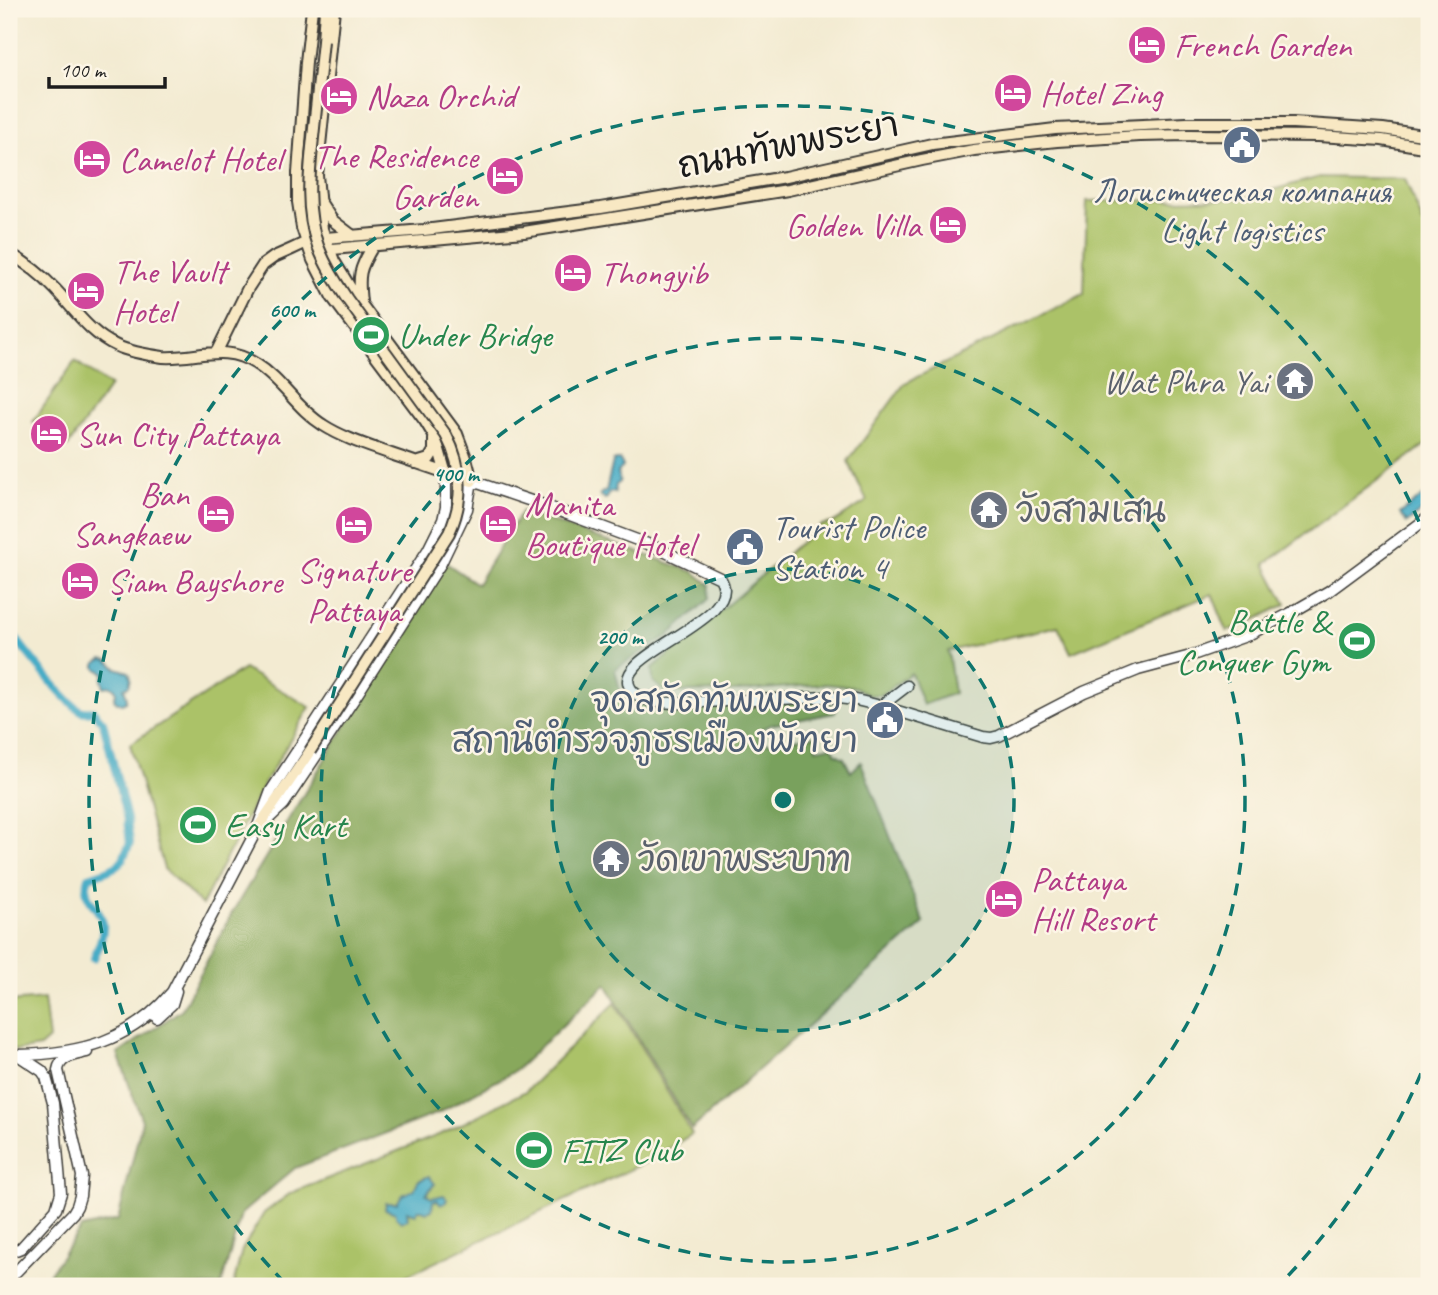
<svg xmlns="http://www.w3.org/2000/svg" width="1438" height="1295" viewBox="0 0 1438 1295" font-family="Caveat,'Playpen Sans Thai',sans-serif">
  <rect width="100%" height="100%" fill="#fcf5e5"/>
  <filter id="ink" filterUnits="userSpaceOnUse"><feTurbulence type="fractalNoise" baseFrequency=".0143" numOctaves="2"/><feDisplacementMap in="SourceGraphic" scale="14" xChannelSelector="R" yChannelSelector="G"/><feConvolveMatrix kernelMatrix="1 2 1 2 8 2 1 2 1" color-interpolation-filters="sRGB"/></filter>
  <filter id="wash" filterUnits="userSpaceOnUse"><feTurbulence type="fractalNoise" baseFrequency=".00686" numOctaves="4" result="noise"/><feDisplacementMap in="SourceGraphic" scale="28" xChannelSelector="R" yChannelSelector="G"/><feGaussianBlur stdDeviation="1.57" result="paint"/><feColorMatrix in="noise" values="0 0 0 0 0 0 0 0 0 0 0 0 0 0 0 0 0 1.4 0 .05"/><feComposite in="paint" operator="in"/></filter>
  <g filter="url(#wash)">
    <rect width="100%" height="100%" fill="#f3ebd2"/>
    <path fill="#abc267" stroke="#646f42" stroke-width="2" d="M 1320,177 L 1405,179 L 1423,223 L 1429,226 L 1429,442 L 1265,564 L 1286,604 L 1253,621 L 1227,631 L 1212,594 L 1071,653 L 1058,626 L 948,651 L 954,693 L 923,705 L 911,673 L 881,695 L 869,695 L 855,687 L 826,684 L 739,691 L 665,692 L 653,681 L 652,669 L 821,525 L 832,523 L 867,501 L 848,461 L 905,383 L 1084,294 L 1087,201 L 1239,199 Z
      M 75,361 L 110,386 L 68,446 L 33,422 Z
      M 244,669 L 310,707 L 265,782 L 202,905 L 164,869 L 130,744 Z
      M 44,999 L 49,1039 L 40,1047 L 15,1051 L 9,1045 L 9,1002 Z
      M 615,1003 L 692,1134 L 648,1161 L 389,1284 L 386,1286 L 233,1286 L 242,1250 L 264,1213 L 291,1193 L 446,1132 L 526,1091 Z"/>
    <path fill="#88a85c" stroke="#52623c" stroke-width="2" d="M 522,511 L 694,572 L 710,585 L 709,599 L 668,636 L 615,669 L 621,694 L 658,710 L 813,702 L 832,705 L 837,709 L 834,713 L 770,725 L 757,731 L 762,744 L 815,736 L 816,749 L 832,746 L 836,754 L 844,758 L 851,772 L 861,762 L 924,923 L 692,1129 L 606,984 L 515,1071 L 438,1113 L 295,1168 L 241,1214 L 221,1286 L 41,1286 L 81,1228 L 118,1220 L 142,1121 L 118,1054 L 182,1009 L 233,911 L 394,645 L 446,563 L 477,584 Z"/>
    <path fill="#46acc6" stroke="#316471" stroke-width="2" d="M 616,460 L 620,460 L 623,466 L 618,472 L 620,482 L 616,485 L 615,493 L 610,492 L 607,498 L 605,499 L 600,495 L 601,493 L 606,491 L 613,461 Z
      M 1429,491 L 1429,505 L 1407,523 L 1400,514 Z
      M 102,659 L 108,660 L 116,668 L 129,672 L 131,678 L 129,686 L 124,688 L 127,697 L 126,702 L 122,704 L 115,701 L 114,698 L 116,693 L 115,689 L 111,686 L 104,687 L 102,680 L 104,673 L 96,668 L 96,663 Z
      M 429,1176 L 435,1184 L 426,1194 L 431,1198 L 444,1195 L 447,1199 L 445,1203 L 441,1204 L 437,1200 L 433,1201 L 432,1210 L 427,1212 L 422,1210 L 418,1210 L 416,1214 L 407,1211 L 408,1219 L 401,1222 L 396,1217 L 396,1213 L 385,1209 L 386,1203 L 397,1203 L 402,1195 L 414,1190 L 418,1181 Z"/>
    <g fill="none" stroke-linecap="round" stroke-linejoin="round">
      <path stroke="#46acc6" stroke-width="8" d="M 9,629 C 19,643 69,707 82,711 C 86,712 90,711 93,711 L 103,722 L 127,819 L 130,843 L 123,859 L 117,866 L 107,871 L 89,877 C 79,901 100,904 103,924 C 104,936 98,947 94,958"/>
    </g>
  </g>
  <g filter="url(#ink)">
    <g fill="none" stroke-linecap="round" stroke-linejoin="round">
      <defs>
        <path id="tertiary" d="M 881,706 L 907,686
          M 265,822 L 284,804 L 356,696 L 441,563 L 467,509 L 472,481 L 546,506 L 653,546 L 720,578 C 749,620 606,655 631,689 C 642,703 660,702 676,703 L 828,697 L 856,700 L 881,706 L 983,737 L 991,738 L 999,736 L 1084,692 L 1138,670 L 1187,657 L 1246,636 L 1289,614 L 1329,591 L 1429,517
          M 157,1018 L 172,1004 L 176,991
          M 18,1055 C 80,1054 131,1041 172,992 L 257,829 L 271,791 L 428,550 L 443,520 L 446,507 L 446,474
          M 9,1253 L 21,1248 L 56,1209 L 61,1193 L 53,1103 L 46,1077 L 42,1071 L 18,1055
          M 11,1277 L 73,1213 L 77,1206 L 80,1196 L 82,1176 L 58,1070 C 60,1056 76,1055 87,1052"/>
        <path id="secondary" d="M 312,9 L 306,62 L 298,173 L 298,202 L 302,228 L 313,260 L 332,297 L 425,421 L 436,439 L 446,474
          M 323,41 L 325,9
          M 321,203 L 332,220 L 353,236
          M 310,251 L 524,232 L 788,190 L 922,160 L 974,150 L 1057,141 L 1140,136 L 1188,135 L 1318,136 L 1382,140 L 1429,148
          M 9,253 C 26,263 41,274 55,289 C 74,309 90,334 117,346 C 130,352 149,355 163,357 C 197,359 224,343 256,364 C 282,380 297,409 323,425 C 343,438 369,446 391,454 C 418,463 444,473 472,481 L 466,458 L 457,434 L 358,300 L 334,261 L 322,229 L 317,175 L 334,9
          M 361,302 C 358,275 359,269 373,246
          M 216,353 L 248,288 L 263,265 L 274,257 L 292,249 L 307,242 L 325,238 L 424,230 L 601,208 L 785,177 L 932,144 L 1055,129 L 1187,123 L 1293,123 L 1383,129 L 1429,136
          M 416,463 L 429,459 L 434,451 L 434,439
          M 257,829 L 310,751"/>
      </defs>
      <use href="#tertiary" stroke="#3c3b37" stroke-width="13"/>
      <use href="#secondary" stroke="#3c3b37" stroke-width="14"/>
      <use href="#tertiary" stroke="#fff" stroke-width="10"/>
      <use href="#secondary" stroke="#f8e8c3" stroke-width="10"/>
      <defs>
        <path id="secondary-bridge" d="M 310,751 L 449,533 C 464,501 463,467 446,435 L 347,299 C 336,282 325,265 318,246 C 304,208 310,167 314,128 C 317,99 320,70 323,41"/>
      </defs>
      <use href="#secondary-bridge" stroke="#3c3b37" stroke-width="14" stroke-linecap="butt"/>
      <use href="#secondary-bridge" stroke="#f8e8c3" stroke-width="10"/>
    </g>
  </g>
  <circle cx="783" cy="800" r="231" fill="#0f766e" fill-opacity=".12"/>
  <g fill="none" stroke="#0f766e" stroke-width="3.5" stroke-dasharray="12 9">
    <circle cx="783" cy="800" r="231"/>
    <circle cx="783" cy="800" r="462"/>
    <path d="M1429 1054A694 694 0 0 1 1282 1282M284 1282A694 694 0 1 1 1429 546"/>
  </g>
  <defs>
    <symbol id="hotel-disc" viewBox="-11 -11 22 22"><circle r="9.5" fill="#d1479c" stroke="#fcf5e5"/><path d="M-6-4.5h1.5V1H6V5H4.5V3h-9V5H-6ZM-4 0a1.8 1.8 0 1 1 3.6 0ZM.5 0V-2.5h3Q6-2.5 6 0Z" fill="#fff"/></symbol>
    <symbol id="civic-disc" viewBox="-11 -11 22 22"><circle r="9.5" fill="#5c6f8a" stroke="#fcf5e5"/><path d="M-.6-6.5H3V-4.5H.6V-3L4-1V1h2V6H-6V1h2V-1L-.6-3ZM-1.2 2.5V6h2.4V2.5Z" fill="#fff"/></symbol>
    <symbol id="stadium-disc" viewBox="-11 -11 22 22"><circle r="9.5" fill="#2e9e5b" stroke="#fcf5e5"/><path d="M0-5a6.5 5 0 1 0 0 10a6.5 5 0 1 0 0-10ZM-3.5-1.8h7v3.6h-7Z" fill="#fff"/></symbol>
    <symbol id="temple-disc" viewBox="-11 -11 22 22"><circle r="9.5" fill="#6b7280" stroke="#fcf5e5"/><path d="M0-6L5-2H3V0L6.5 2.5H4V6H1.5V3h-3V6H-4V2.5H-6.5L-3 0V-2H-5Z" fill="#fff"/></symbol>
  </defs>
  <g fill-rule="evenodd">
    <use href="#hotel-disc" x="1125" y="23" width="44" height="44"/>
    <use href="#hotel-disc" x="991" y="71" width="44" height="44"/>
    <use href="#hotel-disc" x="317" y="74" width="44" height="44"/>
    <use href="#civic-disc" x="1220" y="123" width="44" height="44"/>
    <use href="#hotel-disc" x="70" y="137" width="44" height="44"/>
    <use href="#hotel-disc" x="483" y="154" width="44" height="44"/>
    <use href="#hotel-disc" x="926" y="203" width="44" height="44"/>
    <use href="#hotel-disc" x="551" y="251" width="44" height="44"/>
    <use href="#hotel-disc" x="64" y="269" width="44" height="44"/>
    <use href="#stadium-disc" x="349" y="313" width="44" height="44"/>
    <use href="#temple-disc" x="1273" y="359" width="44" height="44"/>
    <use href="#hotel-disc" x="27" y="412" width="44" height="44"/>
    <use href="#temple-disc" x="967" y="488" width="44" height="44"/>
    <use href="#hotel-disc" x="194" y="492" width="44" height="44"/>
    <use href="#hotel-disc" x="476" y="502" width="44" height="44"/>
    <use href="#hotel-disc" x="332" y="503" width="44" height="44"/>
    <use href="#civic-disc" x="723" y="525" width="44" height="44"/>
    <use href="#hotel-disc" x="58" y="559" width="44" height="44"/>
    <use href="#stadium-disc" x="1335" y="619" width="44" height="44"/>
    <use href="#civic-disc" x="863" y="698" width="44" height="44"/>
    <use href="#stadium-disc" x="176" y="803" width="44" height="44"/>
    <use href="#temple-disc" x="589" y="837" width="44" height="44"/>
    <use href="#hotel-disc" x="982" y="877" width="44" height="44"/>
    <use href="#stadium-disc" x="512" y="1128" width="44" height="44"/>
  </g>
  <g text-anchor="middle" dominant-baseline="central" stroke-width="5" stroke-linejoin="round" paint-order="stroke">
    <g font-size="35" fill="#b23c85" stroke="#fcf5e5" text-anchor="start">
      <text x="1174" y="45">French Garden</text>
      <text x="1040" y="93">Hotel Zing</text>
      <text x="366" y="96">Naza Orchid</text>
      <text x="478" y="156" text-anchor="end">The Residence<tspan x="478" dy="40">Garden</tspan></text>
      <text x="119" y="159">Camelot Hotel</text>
      <text x="921" y="225" text-anchor="end">Golden Villa</text>
      <text x="113" y="271">The Vault<tspan x="113" dy="40">Hotel</tspan></text>
      <text x="600" y="273">Thongyib</text>
      <text x="76" y="434">Sun City Pattaya</text>
      <text x="189" y="494" text-anchor="end">Ban<tspan x="189" dy="40">Sangkaew</tspan></text>
      <text x="525" y="504">Manita<tspan x="525" dy="40">Boutique Hotel</tspan></text>
      <text x="354" y="570" text-anchor="middle">Signature<tspan x="354" dy="40">Pattaya</tspan></text>
      <text x="107" y="581">Siam Bayshore</text>
      <text x="1031" y="879">Pattaya<tspan x="1031" dy="40">Hill Resort</tspan></text>
    </g>
    <g font-size="35" fill="#1c1c1c" stroke="#fcf5e5">
      <text transform="translate(788 145) rotate(-11)">ถนนทัพพระยา</text>
    </g>
    <g font-size="35" fill="#4e5e75" stroke="#fcf5e5">
      <text x="1242" y="190">Логистическая компания<tspan x="1242" dy="40">Light logistics</tspan></text>
      <text x="772" y="527" text-anchor="start">Tourist Police<tspan x="772" dy="40">Station 4</tspan></text>
      <text x="858" y="700" text-anchor="end">จุดสกัดทัพพระยา<tspan x="858" dy="40">สถานีตำรวจภูธรเมืองพัทยา</tspan></text>
    </g>
    <g font-size="35" fill="#27864d" stroke="#fcf5e5" text-anchor="start">
      <text x="398" y="335">Under Bridge</text>
      <text x="1330" y="621" text-anchor="end">Battle &amp;<tspan x="1330" dy="40">Conquer Gym</tspan></text>
      <text x="225" y="825">Easy Kart</text>
      <text x="561" y="1150">FITZ Club</text>
    </g>
    <g font-size="35" fill="#5b616d" stroke="#fcf5e5" text-anchor="start">
      <text x="1268" y="381" text-anchor="end">Wat Phra Yai</text>
      <text x="1016" y="510">วังสามเสน</text>
      <text x="638" y="859">วัดเขาพระบาท</text>
    </g>
  </g>
  <circle cx="783" cy="800" r="10" fill="#0f766e" stroke="#fcf5e5" stroke-width="3.5"/>
  <g font-size="21" text-anchor="middle" font-weight="bold" fill="#0f766e" stroke="#fcf5e5" stroke-width="5" stroke-linejoin="round" paint-order="stroke">
    <text x="292" y="317">600 m</text>
    <text x="456" y="481">400 m</text>
    <text x="620" y="644">200 m</text>
  </g>
  <rect width="1438" height="1295" fill="none" stroke="#fcf5e5" stroke-width="35"/>
  <path d="M49 77v10h116v-10" fill="none" stroke="#1c1c1c" stroke-width="3.5"/>
  <text x="60" y="77" font-size="21" fill="#1c1c1c" stroke="#fcf5e5" stroke-width="5" paint-order="stroke">100 m</text>
</svg>
